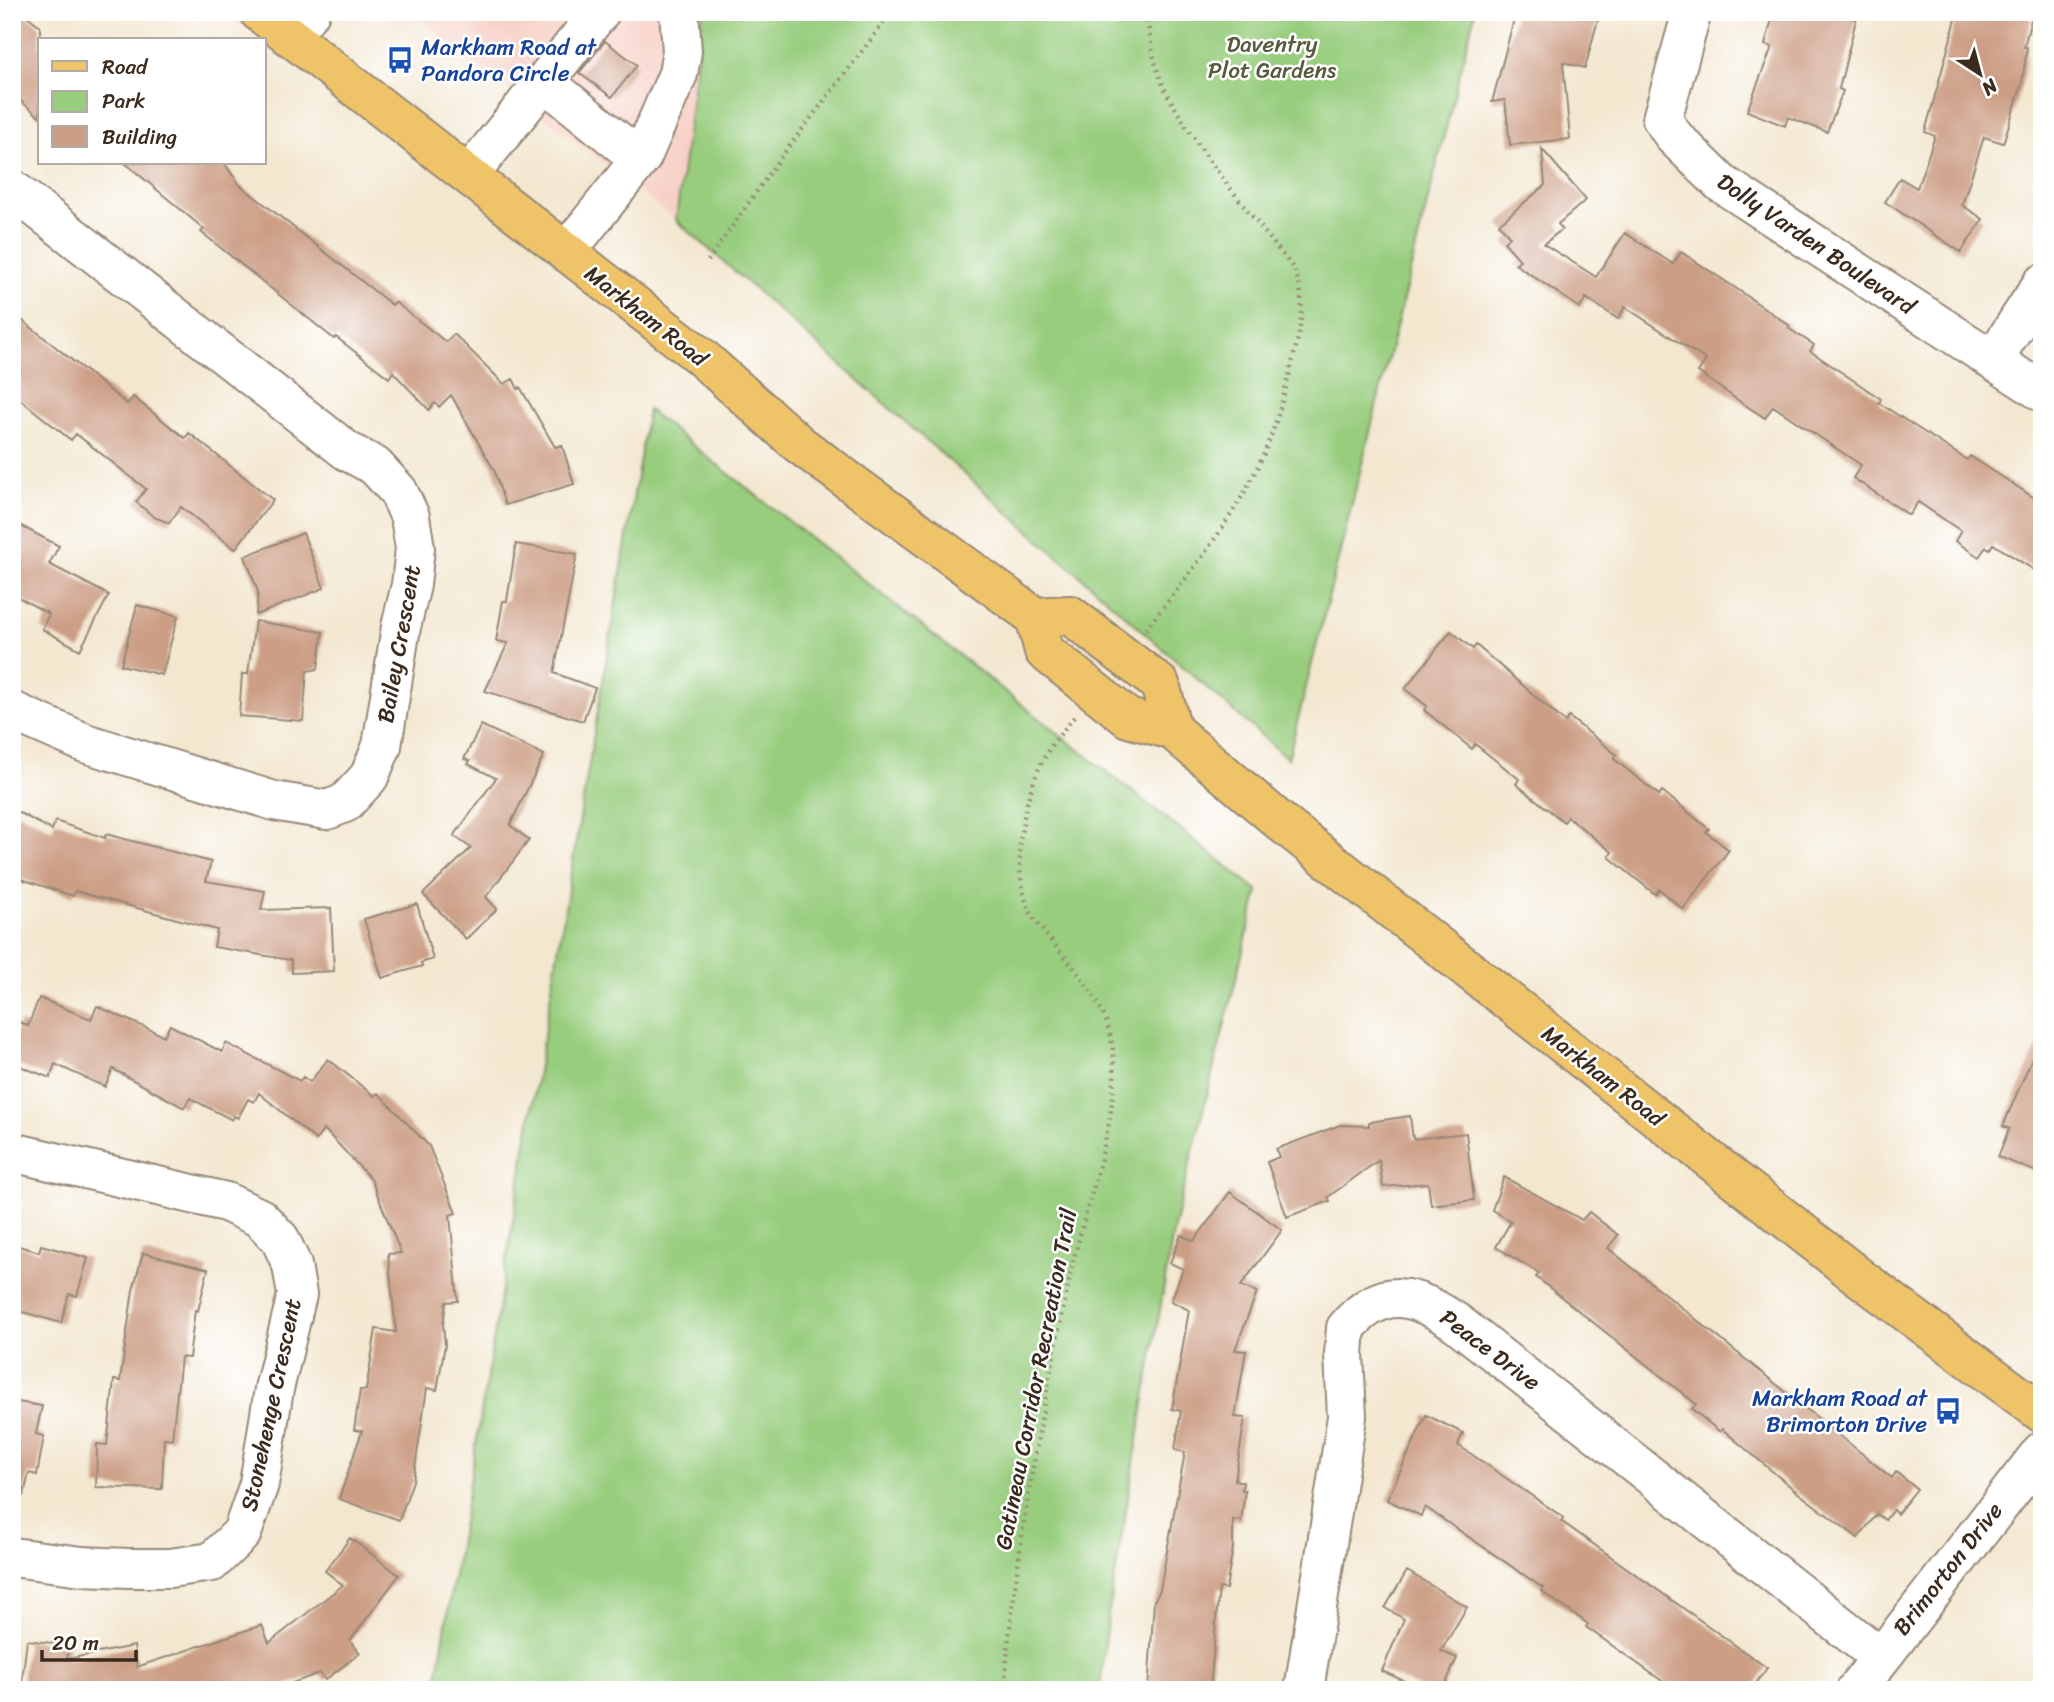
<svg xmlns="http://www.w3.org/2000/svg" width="2054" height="1702" viewBox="0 0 2054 1702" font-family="Sriracha,sans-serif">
  <rect width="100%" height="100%" fill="#fff"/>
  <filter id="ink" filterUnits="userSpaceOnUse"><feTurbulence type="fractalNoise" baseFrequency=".0143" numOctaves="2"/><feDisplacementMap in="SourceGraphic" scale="14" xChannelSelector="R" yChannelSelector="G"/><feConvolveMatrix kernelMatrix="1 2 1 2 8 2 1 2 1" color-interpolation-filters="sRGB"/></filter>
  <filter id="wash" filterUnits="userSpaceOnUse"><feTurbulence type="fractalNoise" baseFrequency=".00686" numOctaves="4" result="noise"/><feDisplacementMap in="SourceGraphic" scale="28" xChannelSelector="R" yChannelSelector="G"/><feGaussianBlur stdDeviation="1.57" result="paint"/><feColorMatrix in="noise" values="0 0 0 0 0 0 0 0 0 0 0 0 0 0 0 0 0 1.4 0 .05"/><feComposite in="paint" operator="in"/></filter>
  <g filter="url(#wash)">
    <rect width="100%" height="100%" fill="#f3e7d0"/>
    <path fill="#f7d1c7" d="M 409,12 L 569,12 L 576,19 L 582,12 L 703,12 L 676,220 Z"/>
    <path fill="#98cd7e" stroke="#6a7c4e" stroke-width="2" d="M 703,12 L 1475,12 L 1288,759 L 676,220 Z
      M 648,410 L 1258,891 L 1174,1227 L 1107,1622 L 1100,1690 L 435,1690 Z"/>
    <g id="blocks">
      <path fill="#cc9e85" d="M 12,12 L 22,12 L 40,26 L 40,117 L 12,94 Z
        M 1516,12 L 1600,12 L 1585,68 L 1563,62 L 1570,139 L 1510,145 L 1505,100 L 1492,102 Z
        M 1774,12 L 1858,12 L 1839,89 L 1843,91 L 1827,132 L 1788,117 L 1785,126 L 1747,111 L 1772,47 L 1765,45 Z
        M 1958,12 L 2033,12 L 2024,47 L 2027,47 L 2022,84 L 2003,143 L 1984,137 L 1962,205 L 1983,219 L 1961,252 L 1885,202 L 1900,178 L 1917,188 L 1935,136 L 1925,132 Z
        M 605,41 L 637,65 L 612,97 L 579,73 Z
        M 1542,149 L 1586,200 L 1558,224 L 1562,229 L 1544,244 L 1596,277 L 1625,233 L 1673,264 L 1681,252 L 1737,289 L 1790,326 L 1788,328 L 1814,345 L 1810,351 L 1881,399 L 1879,403 L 1967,460 L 1970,456 L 2042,503 L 2042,575 L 1993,544 L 1990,549 L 1986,547 L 1979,557 L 1955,541 L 1961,531 L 1918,502 L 1909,515 L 1853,478 L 1861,465 L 1773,406 L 1765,418 L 1736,399 L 1698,372 L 1706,360 L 1625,307 L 1618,319 L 1586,298 L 1580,308 L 1515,264 L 1520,260 L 1504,242 L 1510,237 L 1499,224 L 1545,185 Z
        M 125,163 L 224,163 L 240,185 L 392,305 L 395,302 L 446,342 L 454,334 L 504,384 L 513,379 L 518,389 L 520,387 L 555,447 L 562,445 L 574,484 L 505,505 L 494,470 L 451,395 L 439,407 L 435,403 L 429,410 L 393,372 L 389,378 L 336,337 L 334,339 L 201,232 L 204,229 Z
        M 12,312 L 127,404 L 133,397 L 185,438 L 189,433 L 273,500 L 235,549 L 181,507 L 169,523 L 154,517 L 136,502 L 146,489 L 76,434 L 71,440 L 12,393 Z
        M 21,526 L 59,546 L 49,564 L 109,595 L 80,650 L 42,629 L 49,614 L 12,594 L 12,542 Z
        M 303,533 L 324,588 L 256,615 L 258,592 L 245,556 Z
        M 516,544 L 577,554 L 554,673 L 595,688 L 583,721 L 485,691 L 508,643 L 496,641 L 503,601 L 507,601 Z
        M 137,605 L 178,616 L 162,675 L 121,665 Z
        M 255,621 L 323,632 L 318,669 L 307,671 L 303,721 L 239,716 L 242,674 L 248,674 Z
        M 1451,631 L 1473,649 L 1476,645 L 1565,722 L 1569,717 L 1617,755 L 1614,759 L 1659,795 L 1662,791 L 1709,829 L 1706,832 L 1729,850 L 1683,909 L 1659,889 L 1655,894 L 1609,857 L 1612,852 L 1568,817 L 1564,822 L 1516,784 L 1519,779 L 1475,744 L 1472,749 L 1424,710 L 1427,706 L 1405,689 Z
        M 481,725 L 544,755 L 510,825 L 529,840 L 486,897 L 497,909 L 466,939 L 423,894 L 471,848 L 454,836 L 496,778 L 468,764 L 470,761 L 464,759 Z
        M 12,809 L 52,830 L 55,821 L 105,838 L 106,834 L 211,862 L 206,881 L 265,891 L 261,910 L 331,908 L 334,971 L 292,973 L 291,960 L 214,947 L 217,930 L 75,891 L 73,896 L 12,876 Z
        M 417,904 L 433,959 L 421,963 L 422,966 L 382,978 L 364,919 Z
        M 39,998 L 91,1019 L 97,1006 L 164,1036 L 170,1025 L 222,1052 L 226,1043 L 300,1081 L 303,1077 L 310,1082 L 328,1059 L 374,1096 L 378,1093 L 429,1146 L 456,1213 L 450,1215 L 458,1301 L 446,1302 L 443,1324 L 445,1345 L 437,1390 L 427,1388 L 413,1481 L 399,1520 L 339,1499 L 362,1431 L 354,1430 L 360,1390 L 366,1390 L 376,1329 L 396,1332 L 388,1254 L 401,1253 L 371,1179 L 324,1129 L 316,1140 L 259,1093 L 254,1102 L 248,1099 L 238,1118 L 234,1116 L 232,1120 L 190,1098 L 184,1108 L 113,1069 L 105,1087 L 55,1064 L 50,1078 L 12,1063 L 12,1041 L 20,1022 L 28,1026 Z
        M 2042,1035 L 2042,1174 L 1998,1157 L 2009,1129 L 2003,1126 Z
        M 1410,1116 L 1413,1139 L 1466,1133 L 1474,1200 L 1431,1205 L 1428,1183 L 1383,1187 L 1379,1160 L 1328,1197 L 1330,1201 L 1287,1217 L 1267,1162 L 1279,1157 L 1276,1149 L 1340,1125 L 1369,1126 L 1369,1122 Z
        M 1504,1177 L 1582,1220 L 1589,1212 L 1618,1235 L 1608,1248 L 1892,1478 L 1896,1472 L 1917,1489 L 1897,1514 L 1893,1510 L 1885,1520 L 1877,1514 L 1858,1538 L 1797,1492 L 1722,1429 L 1720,1432 L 1692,1409 L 1696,1404 L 1536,1277 L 1539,1273 L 1496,1247 L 1511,1221 L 1492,1210 Z
        M 1230,1192 L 1282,1230 L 1241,1286 L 1257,1292 L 1235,1350 L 1246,1351 L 1235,1417 L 1245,1418 L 1235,1480 L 1243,1482 L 1242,1490 L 1245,1490 L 1241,1521 L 1233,1520 L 1233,1548 L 1226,1589 L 1219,1588 L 1210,1690 L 1148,1690 L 1154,1601 L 1160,1590 L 1185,1452 L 1175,1450 L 1181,1411 L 1172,1409 L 1189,1310 L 1171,1301 L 1183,1269 L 1170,1263 L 1181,1235 L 1194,1241 Z
        M 12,1244 L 39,1252 L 41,1245 L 88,1258 L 77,1296 L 69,1294 L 61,1323 L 12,1309 Z
        M 143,1253 L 208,1269 L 198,1311 L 195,1310 L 189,1358 L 181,1357 L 172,1439 L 164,1438 L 162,1489 L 96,1487 L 97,1444 L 107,1445 L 114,1380 L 120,1381 L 133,1290 Z
        M 12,1401 L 42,1406 L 36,1434 L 44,1436 L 37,1475 L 29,1473 L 24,1495 L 12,1494 Z
        M 1426,1415 L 1463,1433 L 1458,1445 L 1564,1518 L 1561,1521 L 1767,1668 L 1751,1690 L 1675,1690 L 1586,1627 L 1588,1624 L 1541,1591 L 1543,1588 L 1425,1507 L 1421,1516 L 1387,1500 Z
        M 350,1538 L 399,1575 L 350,1641 L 360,1653 L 325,1680 L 320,1673 L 273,1690 L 21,1690 L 27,1640 L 69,1645 L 67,1659 L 134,1646 L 137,1667 L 262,1625 L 269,1643 L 343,1585 L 325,1571 Z
        M 1407,1571 L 1467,1607 L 1441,1651 L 1457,1658 L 1443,1690 L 1424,1690 L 1382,1671 L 1404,1619 L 1385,1608 Z"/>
    </g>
  </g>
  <g filter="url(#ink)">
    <use href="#blocks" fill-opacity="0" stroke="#978877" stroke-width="2"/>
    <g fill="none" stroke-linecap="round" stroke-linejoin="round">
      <defs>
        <path id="minor" d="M 1692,12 L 1662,119 L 1675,138 L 1721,183 L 2042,392
          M 289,36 L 310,12
          M 546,83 L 640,159
          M 469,175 L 600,12
          M 12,189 L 347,451 L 375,466 L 398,491 L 410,517 L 415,548 L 411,585 L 401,627 L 382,746 L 369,777 L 345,803 L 327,810 L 274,801 L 85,743 L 12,711
          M 566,252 L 642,157 L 678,74 L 682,51 L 679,12
          M 1994,358 L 2042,284
          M 12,1152 L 226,1202 L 260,1218 L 280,1239 L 292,1265 L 297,1295 L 274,1389 L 259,1484 L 242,1533 L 212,1562 L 170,1568 L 129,1568 L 82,1566 L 12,1557
          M 1304,1690 L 1347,1417 L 1344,1354 L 1346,1328 C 1383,1284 1414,1294 1457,1323 L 1879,1656
          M 1856,1690 L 2042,1451"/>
        <path id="major" d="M 259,12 L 700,356 L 800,445 L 1035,617 L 1044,651 L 1107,701 L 1128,718 L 1172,730 L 1282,823 L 1859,1277 L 2042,1413
          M 1035,617 L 1070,615 L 1160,684 L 1172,730"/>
      </defs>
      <use href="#minor" stroke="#978877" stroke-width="42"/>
      <use href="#major" stroke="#978877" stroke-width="42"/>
      <path stroke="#978877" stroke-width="4.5" stroke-dasharray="2 5" stroke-linecap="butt" d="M 708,261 L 778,161 L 892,12
        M 1146,629 C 1187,577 1233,521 1261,460 C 1275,430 1284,396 1292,363 C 1300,331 1308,301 1294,269 C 1250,212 1195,150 1163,85 C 1153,63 1150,37 1146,12
        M 1004,1690 C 1016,1548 1042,1406 1072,1268 C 1086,1202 1121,1117 1113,1051 C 1108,999 1069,964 1039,926 C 1004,881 1022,791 1051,746 C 1058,736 1067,727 1074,717"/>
      <use href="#minor" stroke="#fff" stroke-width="38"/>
      <use href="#major" stroke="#efc469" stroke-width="38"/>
    </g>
  </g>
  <defs>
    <symbol id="bus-bare" viewBox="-9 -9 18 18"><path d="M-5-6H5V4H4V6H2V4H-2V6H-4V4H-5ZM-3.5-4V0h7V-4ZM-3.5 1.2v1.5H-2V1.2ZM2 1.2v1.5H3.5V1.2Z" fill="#1a4fb4" stroke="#fff" stroke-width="2.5" paint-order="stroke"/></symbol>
  </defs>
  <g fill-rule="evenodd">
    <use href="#bus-bare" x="381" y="41" width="38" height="38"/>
    <use href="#bus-bare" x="1929" y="1392" width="38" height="38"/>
  </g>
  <g text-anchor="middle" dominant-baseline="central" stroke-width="5" stroke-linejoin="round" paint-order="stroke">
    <g font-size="23" fill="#575b3b" stroke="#fff">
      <text x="1272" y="44">Daventry<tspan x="1272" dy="26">Plot Gardens</tspan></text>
    </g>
    <g font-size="23" fill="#164399" stroke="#fff" text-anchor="start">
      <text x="421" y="47">Markham Road at<tspan x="421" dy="26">Pandora Circle</tspan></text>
      <text x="1927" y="1398" text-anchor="end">Markham Road at<tspan x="1927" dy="26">Brimorton Drive</tspan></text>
    </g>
    <g font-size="23" fill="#3b2a1e" stroke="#fff">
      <text transform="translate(1816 244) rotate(34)">Dolly Varden Boulevard</text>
      <text transform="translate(646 316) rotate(38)">Markham Road</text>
      <text transform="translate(399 644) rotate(-80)">Bailey Crescent</text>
      <text transform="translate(1603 1076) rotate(38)">Markham Road</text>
      <text transform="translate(1490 1350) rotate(37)">Peace Drive</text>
      <text transform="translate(1036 1379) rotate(-79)">Gatineau Corridor Recreation Trail</text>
      <text transform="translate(271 1405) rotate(-78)">Stonehenge Crescent</text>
      <text transform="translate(1948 1569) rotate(-52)">Brimorton Drive</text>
    </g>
  </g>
  <rect width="2054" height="1702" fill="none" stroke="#fff" stroke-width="42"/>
  <rect x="38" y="38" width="228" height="126" fill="#ffffff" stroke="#b1aaa5" stroke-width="2"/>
  <rect x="52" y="61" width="35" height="10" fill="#efc469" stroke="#b1aaa5" stroke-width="2"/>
  <text x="102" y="74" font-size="21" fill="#3b2a1e">Road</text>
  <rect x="52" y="91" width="35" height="21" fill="#98cd7e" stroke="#b1aaa5" stroke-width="2"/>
  <text x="102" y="108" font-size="21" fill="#3b2a1e">Park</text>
  <rect x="52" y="126" width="35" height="21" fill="#cc9e85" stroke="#b1aaa5" stroke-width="2"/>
  <text x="102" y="144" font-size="21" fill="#3b2a1e">Building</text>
  <g transform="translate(1980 74) rotate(144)" stroke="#ffffff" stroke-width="5" paint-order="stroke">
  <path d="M0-5L12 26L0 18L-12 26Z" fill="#3b2a1e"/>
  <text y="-10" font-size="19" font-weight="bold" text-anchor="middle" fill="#3b2a1e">N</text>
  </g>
  <path d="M42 1650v10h94v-10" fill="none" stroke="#3b2a1e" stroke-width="3.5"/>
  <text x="52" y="1650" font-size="21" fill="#3b2a1e" stroke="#ffffff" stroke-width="5" paint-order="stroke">20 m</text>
</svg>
